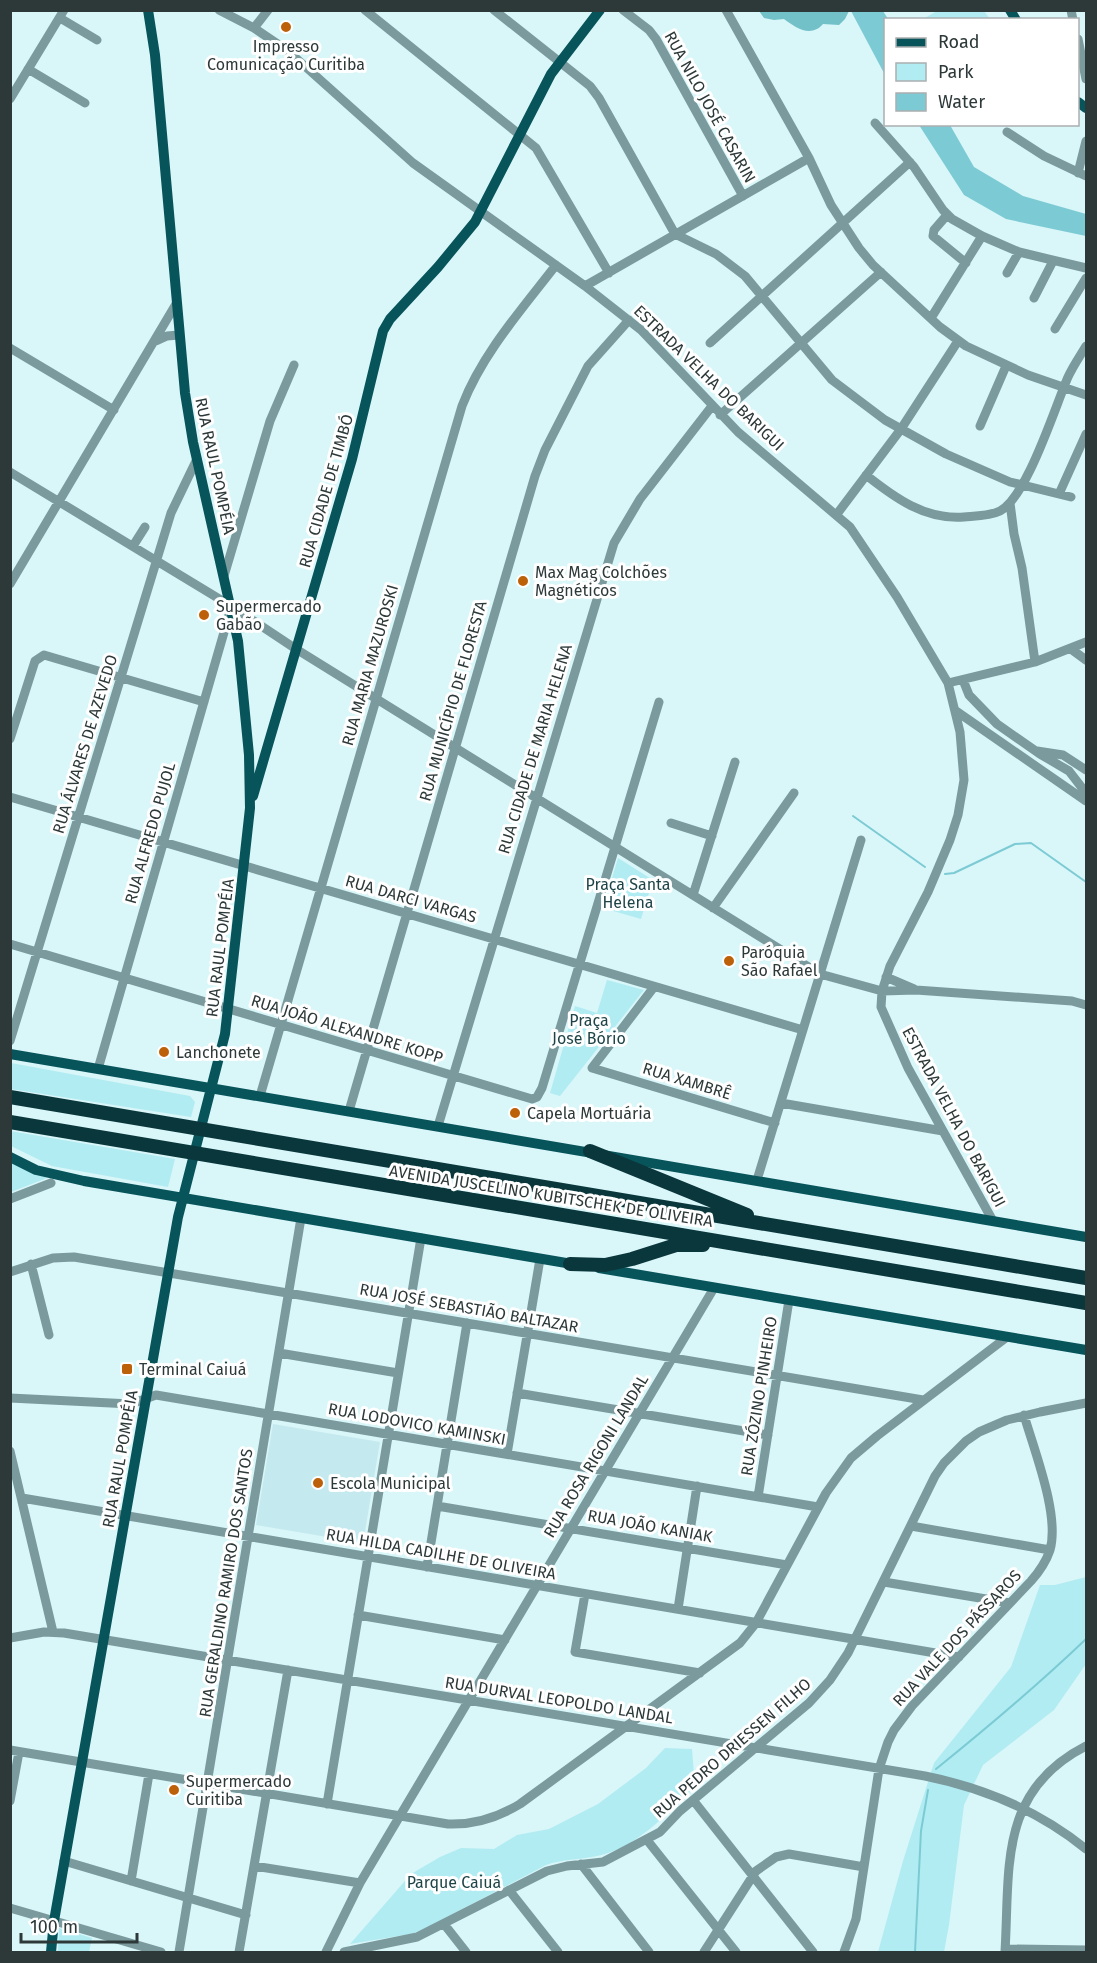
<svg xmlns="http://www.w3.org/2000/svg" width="1097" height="1963" viewBox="0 0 1097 1963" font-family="'Fira Sans',sans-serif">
  <rect width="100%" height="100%" fill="#d9f6f9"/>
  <path fill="#c4eaef" d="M 273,1424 L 380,1442 L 363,1543 L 256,1525 Z"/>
  <path fill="#b1ecf2" d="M 937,11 L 984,11 L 990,19 L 923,19 Z
    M 618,858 L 653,880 L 641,919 L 603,908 Z
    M 607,980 L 644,990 L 560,1096 L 550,1093 L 575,1006 L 597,1013 Z
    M 11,1063 L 190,1096 L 195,1102 L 191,1117 L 11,1089 Z
    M 10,1131 L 175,1159 L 168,1187 L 52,1166 L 11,1146 Z
    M 11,1162 L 47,1178 L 11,1192 Z
    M 1086,1577 L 1086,1664 L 1054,1710 L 983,1765 L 964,1805 L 949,1925 L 944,1952 L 878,1952 L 903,1861 L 934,1763 L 1011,1667 L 1040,1585 L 1055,1585 Z
    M 665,1748 L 692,1749 L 695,1787 C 666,1814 637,1848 597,1856 C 580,1860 562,1859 546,1865 L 424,1929 L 411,1934 L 350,1944 L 411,1874 L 440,1857 L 461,1848 L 494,1849 L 517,1835 L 549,1829 L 598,1804 L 646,1768 Z
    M 59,1928 L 92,1938 L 89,1952 L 58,1952 Z"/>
  <path fill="#72c1c9" d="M 759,11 L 849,11 L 845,19 L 839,25 L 823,24 C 811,38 796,28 784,19 L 774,20 L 764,18 Z"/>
  <path fill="#7ccbd4" d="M 851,11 L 883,11 L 888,19 L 886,20 L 885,75 Z
    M 919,125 L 950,125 L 974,167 L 1023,196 L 1086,214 L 1086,236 L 1006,219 L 964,195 Z"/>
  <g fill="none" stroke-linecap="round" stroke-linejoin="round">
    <path stroke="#7ccbd4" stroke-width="2" d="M 853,816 L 925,867
      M 945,874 L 954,873 L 1015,844 L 1031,843 L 1086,882
      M 936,1769 C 988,1727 1038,1685 1086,1639
      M 915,1952 L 921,1831 L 928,1790"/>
    <path stroke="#7a9a9d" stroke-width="9" d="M 219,10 L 254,28 L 288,51 L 413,163 L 585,286 L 641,330 L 738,432 L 850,527 L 897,597 L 948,683 L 960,732 L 964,780 L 958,815 L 950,840 L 928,892 L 890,966 L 882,991 L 881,1007 L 908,1068 L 993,1221
      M 365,10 L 536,148 L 609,273
      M 494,10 L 590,86 L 599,98 L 675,234 L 716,254 L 745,276 L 832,380 L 885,420 L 946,454 L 1010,482 L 1071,497
      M 623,10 L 649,30 L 656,39 L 743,196
      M 726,10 L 809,158 L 831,205 L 859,248 L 873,265 L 940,327 L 966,346 L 1028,375 L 1086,395
      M 1071,10 L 1073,20
      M 60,18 L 97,40
      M 254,28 L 268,10
      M 1078,39 L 1086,79
      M 28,69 L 85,103
      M 10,99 L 64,10
      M 875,123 L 914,167 L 943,210 L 952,219 L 982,236 L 1019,252 L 1086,268
      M 1007,132 L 1044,156 L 1086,176
      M 1078,173 L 1086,141
      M 947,215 L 934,230 L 933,236 L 966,263
      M 1007,273 L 1019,252
      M 585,286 L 809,158
      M 1034,298 L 1053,261
      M 931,318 L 982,236
      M 1055,329 L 1086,278
      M 156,341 L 167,336 L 179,335
      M 710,343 L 910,162
      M 10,348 L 114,410
      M 720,415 L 881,272
      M 980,426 L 1006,366
      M 10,472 L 231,606 L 296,649 L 820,974 L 882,991 L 916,990 L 1072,1001 L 1086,1005
      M 866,475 C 895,498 925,520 964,517 C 976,516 990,516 1000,511 C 1027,497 1055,407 1068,377 C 1073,366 1080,356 1086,346
      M 1059,494 L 1086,434
      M 1010,503 L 1014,534 L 1022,568 L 1035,662
      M 837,514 L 901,429 L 958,341
      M 133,546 L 145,527
      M 224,576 L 270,421 L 294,365
      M 10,584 L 176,304
      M 236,626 L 261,626
      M 1071,649 L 1086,660
      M 963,680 L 969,695 L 997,724 L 1040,754 L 1069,771 L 1086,793
      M 948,683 L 1035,662 L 1086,642
      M 956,711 L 1086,801
      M 10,739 L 35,661 L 44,655 L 204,702
      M 1037,751 L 1063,755 L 1086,770
      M 10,797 L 803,1030
      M 671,823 L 712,836
      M 693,895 L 735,762
      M 713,908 L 794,793
      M 10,944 L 532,1099 L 537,1097 L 542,1088 L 659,702
      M 886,977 L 914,989
      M 654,987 L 592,1068 L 775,1123
      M 10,1041 L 171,513 L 197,459
      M 98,1069 L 231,608
      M 260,1096 L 462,406 C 482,354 522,309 556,265
      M 781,1103 L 943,1131
      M 349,1111 L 535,476 L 545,450 L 588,366 L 629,320
      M 438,1126 L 614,543 L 640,499 L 712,406
      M 757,1180 L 861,840
      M 10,1199 L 51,1183
      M 31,1264 L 49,1335
      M 10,1272 L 53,1258 L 74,1257 L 923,1400
      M 279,1353 L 398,1373
      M 517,1393 L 768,1435
      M 10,1398 L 131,1404 L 156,1395 L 818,1507
      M 10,1451 L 53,1632
      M 507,1454 L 540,1259
      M 758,1497 L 789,1300
      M 22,1498 L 959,1657
      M 437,1506 L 787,1565
      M 911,1526 L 1050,1550
      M 427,1567 L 467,1323
      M 884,1582 L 1010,1603
      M 585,1594 L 575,1652 L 700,1673
      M 678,1609 L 697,1486
      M 358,1615 L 505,1640
      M 10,1638 L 44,1632 L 64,1633 L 925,1776 C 985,1788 1039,1811 1086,1849
      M 10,1750 L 448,1824 C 475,1825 497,1818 520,1804 L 740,1643 L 756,1623 L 826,1493 L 851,1458 L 877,1436 L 1007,1337
      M 693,1800 L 813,1952
      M 10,1801 L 19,1752
      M 327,1804 L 421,1238
      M 647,1840 L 736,1952
      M 64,1861 L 246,1915
      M 581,1864 L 649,1952
      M 254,1866 L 360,1883
      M 131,1881 L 149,1774
      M 509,1890 L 558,1952
      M 10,1908 L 161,1952
      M 444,1924 L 466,1952
      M 1006,1949 L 1086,1950
      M 179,1952 L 301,1218
      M 239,1952 L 288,1670
      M 326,1952 L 360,1883 L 714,1288
      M 344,1952 L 417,1937 L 547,1871 L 567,1866 L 603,1862 L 660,1832 L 680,1811 L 809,1703 L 830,1680 L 848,1653 L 935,1476 L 944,1463 L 966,1441 L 979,1432 L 1007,1420 L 1040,1412 L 1086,1403
      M 704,1952 L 756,1871 L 776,1857 L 789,1854 L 864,1867
      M 844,1952 L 856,1919 L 879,1769 L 888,1742 L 894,1730 L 912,1706 L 1031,1581 C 1039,1572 1046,1562 1050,1550 C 1060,1515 1034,1450 1024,1415
      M 1005,1952 C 1010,1868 998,1791 1086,1746"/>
    <path stroke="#07545b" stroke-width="10" d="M 1010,10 L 1016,20
      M 1078,102 L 1086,108
      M 253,796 L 352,459 L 383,331 L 390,319 L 438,267 L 475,222 L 551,74 L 600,10
      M 10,1054 L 1086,1237
      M 10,1157 L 36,1170 L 84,1181 L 578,1265
      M 599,1268 L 1086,1350
      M 51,1952 L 54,1921 L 178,1217 L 225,1034 L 250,808 L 249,755 L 238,641 L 193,442 L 185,393 L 155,55 L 148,10"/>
    <path stroke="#0a373c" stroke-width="14" d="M 10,1097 L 1086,1278
      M 10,1122 L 1086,1303
      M 590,1151 L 747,1215
      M 570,1264 L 605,1265 L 632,1259 L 676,1245 L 703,1245"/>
  </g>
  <g fill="#bc610a" stroke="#fff" stroke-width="2">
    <circle cx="286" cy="27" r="6"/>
    <circle cx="523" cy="581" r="6"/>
    <circle cx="204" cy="615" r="6"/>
    <circle cx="729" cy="961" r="6"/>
    <circle cx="164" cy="1052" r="6"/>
    <circle cx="515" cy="1113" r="6"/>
    <rect x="121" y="1363" width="12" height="12" rx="3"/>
    <circle cx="318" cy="1483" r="6"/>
    <circle cx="174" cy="1790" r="6"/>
  </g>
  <g text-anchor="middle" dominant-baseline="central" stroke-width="6" stroke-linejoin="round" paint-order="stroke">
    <g font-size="16" fill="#2d3839" stroke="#fff" text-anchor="start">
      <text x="286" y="46" text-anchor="middle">Impresso<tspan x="286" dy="18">Comunicação Curitiba</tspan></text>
      <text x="535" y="572">Max Mag Colchões<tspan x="535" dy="18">Magnéticos</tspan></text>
      <text x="216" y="606">Supermercado<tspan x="216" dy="18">Gabão</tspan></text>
      <text x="741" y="952">Paróquia<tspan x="741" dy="18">São Rafael</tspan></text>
      <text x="176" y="1052">Lanchonete</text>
      <text x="527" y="1113">Capela Mortuária</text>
      <text x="139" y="1369">Terminal Caiuá</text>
      <text x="330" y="1483">Escola Municipal</text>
      <text x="186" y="1781">Supermercado<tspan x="186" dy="18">Curitiba</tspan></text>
    </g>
    <g font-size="16" fill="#2d3839" stroke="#fff">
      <text transform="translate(710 107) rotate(61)">RUA NILO JOSÉ CASARIN</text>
      <text transform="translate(709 378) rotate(44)">ESTRADA VELHA DO BARIGUI</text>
      <text transform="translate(215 466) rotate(78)">RUA RAUL POMPÉIA</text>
      <text transform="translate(326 491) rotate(-74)">RUA CIDADE DE TIMBÓ</text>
      <text transform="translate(370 665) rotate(-74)">RUA MARIA MAZUROSKI</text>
      <text transform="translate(453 701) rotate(-74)">RUA MUNICÍPIO DE FLORESTA</text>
      <text transform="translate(85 744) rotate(-73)">RUA ÁLVARES DE AZEVEDO</text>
      <text transform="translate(535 749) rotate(-73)">RUA CIDADE DE MARIA HELENA</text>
      <text transform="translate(150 833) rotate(-74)">RUA ALFREDO PUJOL</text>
      <text transform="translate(411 899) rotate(16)">RUA DARCI VARGAS</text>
      <text transform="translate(220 948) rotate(-83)">RUA RAUL POMPÉIA</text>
      <text transform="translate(347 1029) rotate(17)">RUA JOÃO ALEXANDRE KOPP</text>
      <text transform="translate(687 1081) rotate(17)">RUA XAMBRÊ</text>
      <text transform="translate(954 1117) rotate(62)">ESTRADA VELHA DO BARIGUI</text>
      <text transform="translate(551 1196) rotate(9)">AVENIDA JUSCELINO KUBITSCHEK DE OLIVEIRA</text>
      <text transform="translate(469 1308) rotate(10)">RUA JOSÉ SEBASTIÃO BALTAZAR</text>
      <text transform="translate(759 1396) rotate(-81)">RUA ZÓZINO PINHEIRO</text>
      <text transform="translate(417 1424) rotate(10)">RUA LODOVICO KAMINSKI</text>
      <text transform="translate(596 1456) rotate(-59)">RUA ROSA RIGONI LANDAL</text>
      <text transform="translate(120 1459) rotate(-80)">RUA RAUL POMPÉIA</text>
      <text transform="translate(650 1526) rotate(10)">RUA JOÃO KANIAK</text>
      <text transform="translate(441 1554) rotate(10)">RUA HILDA CADILHE DE OLIVEIRA</text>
      <text transform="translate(226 1583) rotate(-81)">RUA GERALDINO RAMIRO DOS SANTOS</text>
      <text transform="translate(957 1638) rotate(-47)">RUA VALE DOS PÁSSAROS</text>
      <text transform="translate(559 1700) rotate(9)">RUA DURVAL LEOPOLDO LANDAL</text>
      <text transform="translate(732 1748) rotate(-41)">RUA PEDRO DRIESSEN FILHO</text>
    </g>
    <g font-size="16" fill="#1e4448" stroke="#fff">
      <text x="628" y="884">Praça Santa<tspan x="628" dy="18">Helena</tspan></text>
      <text x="589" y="1020">Praça<tspan x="589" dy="18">José Bório</tspan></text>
      <text x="454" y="1882">Parque Caiuá</text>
    </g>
  </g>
  <rect width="1097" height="1963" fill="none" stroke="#2d3839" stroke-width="24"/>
  <rect x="884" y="18" width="195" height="108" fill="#ffffff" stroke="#abafb0" stroke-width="1.5"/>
  <rect x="896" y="38" width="30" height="9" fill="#07545b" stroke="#abafb0" stroke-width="1.5"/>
  <text x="938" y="48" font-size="18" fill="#2d3839">Road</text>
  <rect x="896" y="63" width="30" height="18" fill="#b1ecf2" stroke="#abafb0" stroke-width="1.5"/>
  <text x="938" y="78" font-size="18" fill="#2d3839">Park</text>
  <rect x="896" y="93" width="30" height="18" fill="#7ccbd4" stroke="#abafb0" stroke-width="1.5"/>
  <text x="938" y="108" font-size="18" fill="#2d3839">Water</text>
  <path d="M21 1933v9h116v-9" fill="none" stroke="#2d3839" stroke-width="3"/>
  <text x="30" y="1933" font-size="18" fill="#2d3839" stroke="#ffffff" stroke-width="4.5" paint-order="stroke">100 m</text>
</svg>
